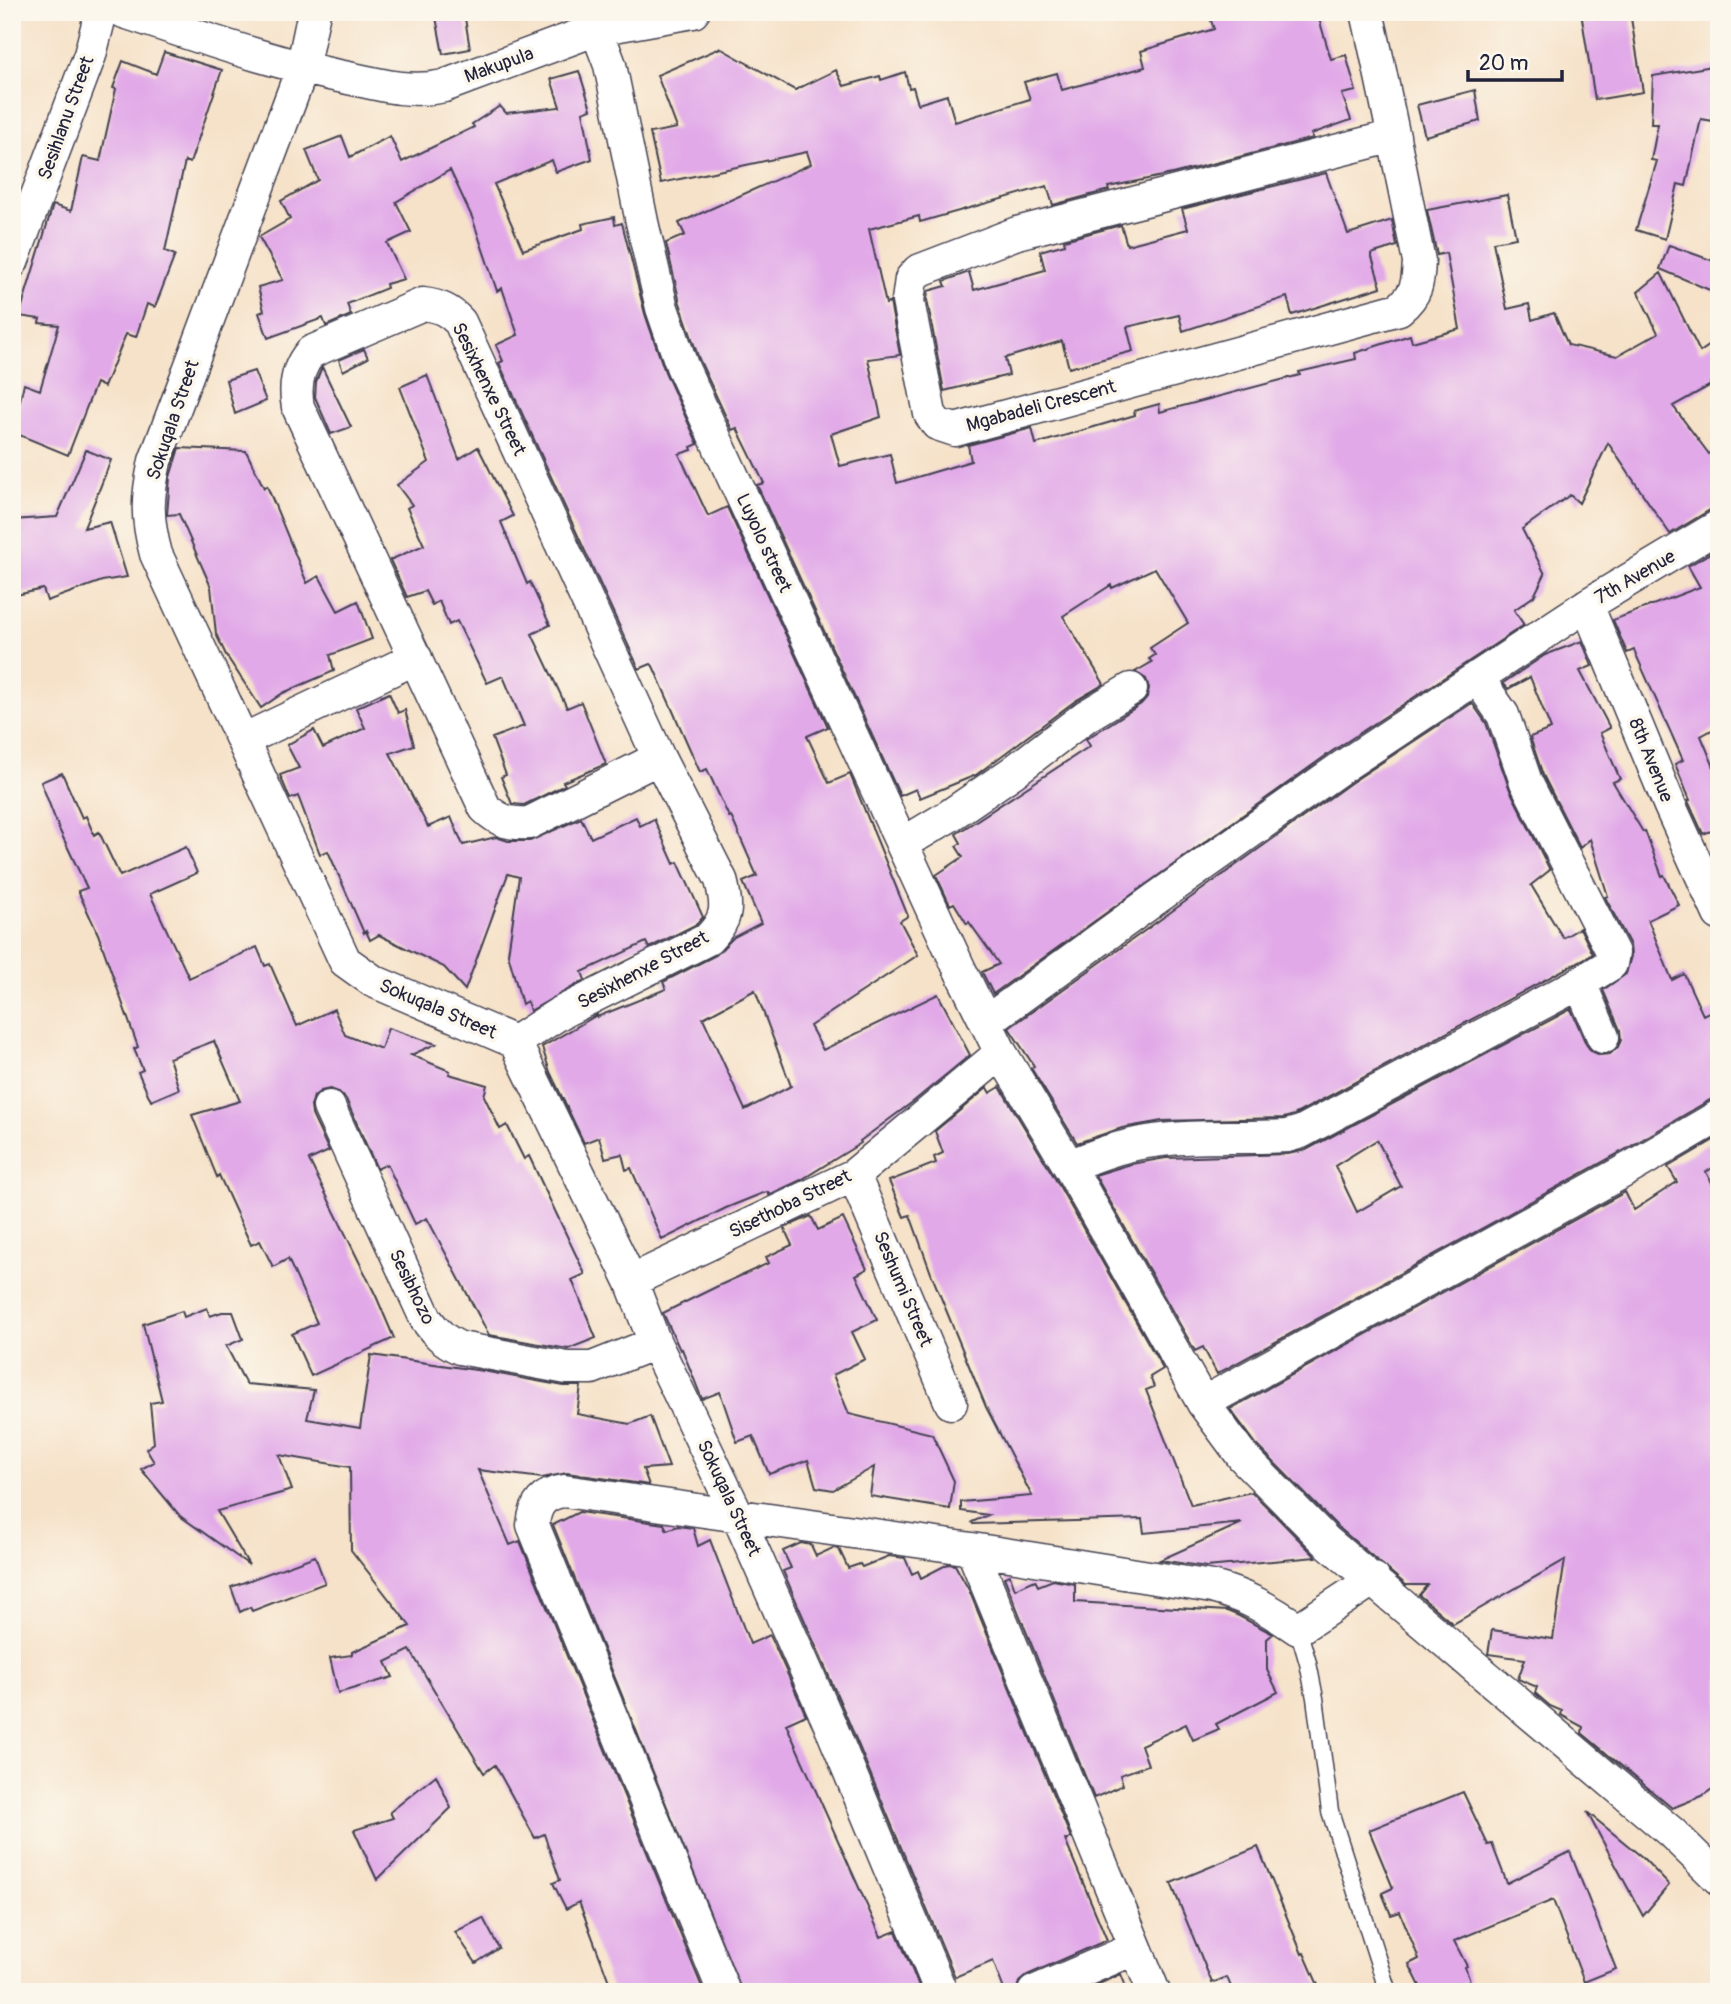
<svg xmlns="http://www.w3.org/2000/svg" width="1731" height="2004" viewBox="0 0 1731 2004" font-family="Pangolin,sans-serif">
  <rect width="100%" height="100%" fill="#fbf7ec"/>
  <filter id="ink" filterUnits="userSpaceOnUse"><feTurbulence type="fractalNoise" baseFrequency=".0143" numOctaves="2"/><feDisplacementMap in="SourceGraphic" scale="14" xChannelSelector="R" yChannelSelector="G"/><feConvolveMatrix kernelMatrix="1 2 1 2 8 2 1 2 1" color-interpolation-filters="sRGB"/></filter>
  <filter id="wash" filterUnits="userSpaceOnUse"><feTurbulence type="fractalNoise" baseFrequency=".00686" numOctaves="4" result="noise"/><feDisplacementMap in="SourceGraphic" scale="28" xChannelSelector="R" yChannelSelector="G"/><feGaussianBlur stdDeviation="1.57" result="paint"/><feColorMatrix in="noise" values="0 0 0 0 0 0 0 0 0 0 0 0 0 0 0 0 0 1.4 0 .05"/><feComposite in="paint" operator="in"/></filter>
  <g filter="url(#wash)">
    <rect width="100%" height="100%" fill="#f6e2c9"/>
    <g id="blocks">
      <path fill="#e1a9e8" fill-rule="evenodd" d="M 435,12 L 464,12 L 470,49 L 443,54 Z
        M 1208,12 L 1317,12 L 1331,59 L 1346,55 L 1356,91 L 1342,94 L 1351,120 L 1311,134 L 1313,138 L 1172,174 L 1108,187 L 1109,190 L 1053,205 L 1047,186 L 920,222 L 919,216 L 869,229 L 886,304 L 890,302 L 900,355 L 868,359 L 881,417 L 831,434 L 840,466 L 890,454 L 897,483 L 971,461 L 968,445 L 1032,428 L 1036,444 L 1135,415 L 1134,411 L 1159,404 L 1160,412 L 1300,375 L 1299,372 L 1356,359 L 1355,353 L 1410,335 L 1412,342 L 1460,329 L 1446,253 L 1437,255 L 1427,210 L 1507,195 L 1516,238 L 1493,242 L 1507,309 L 1529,304 L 1532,320 L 1554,313 L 1568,345 L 1617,356 L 1658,333 L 1638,292 L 1661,273 L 1700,352 L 1719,339 L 1719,377 L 1710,383 L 1711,385 L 1673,406 L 1709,454 L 1719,448 L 1719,508 L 1710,510 L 1670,534 L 1608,443 L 1579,503 L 1570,495 L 1522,529 L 1545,574 L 1534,596 L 1514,610 L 1524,625 L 1331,752 L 993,994 L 982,972 L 999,964 L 969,922 L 967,924 L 954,903 L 950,905 L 936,875 L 963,857 L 956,846 L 961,843 L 956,834 L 1090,746 L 1086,739 L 1141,704 L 1147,697 L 1149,688 L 1146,679 L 1135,672 L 1152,662 L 1149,659 L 1155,655 L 1150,648 L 1188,623 L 1155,568 L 1112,588 L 1111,585 L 1063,616 L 1104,684 L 1075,701 L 976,775 L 920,798 L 916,789 L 900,796 L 757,485 L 764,483 L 737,428 L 732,430 L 699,359 L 680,303 L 666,243 L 685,235 L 679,223 L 811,164 L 807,152 L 661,183 L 650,133 L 677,128 L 657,75 L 720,48 L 795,90 L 836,70 L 844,86 L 880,76 L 881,80 L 905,72 L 909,88 L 913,87 L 918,104 L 947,95 L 955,122 L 1030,99 L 1024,82 L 1057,73 L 1062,90 L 1145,67 L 1141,51 L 1214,29 Z
        M 1581,12 L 1630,12 L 1643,92 L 1595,100 Z
        M 164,52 L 222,70 L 190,163 L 185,161 L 165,251 L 175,255 L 155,307 L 147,304 L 136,337 L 126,334 L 104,387 L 96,383 L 68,455 L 12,432 L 24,384 L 40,390 L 59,325 L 39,323 L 40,319 L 19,316 L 53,205 L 71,211 L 83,157 L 100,161 L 116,89 L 113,88 L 123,61 L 156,74 Z
        M 1719,65 L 1719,122 L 1701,119 L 1686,186 L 1678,184 L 1665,239 L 1636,230 L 1657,161 L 1651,160 L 1658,124 L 1651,124 L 1653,76 Z
        M 579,71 L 591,109 L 583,112 L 592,159 L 556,172 L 552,160 L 494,184 L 523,250 L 583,229 L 582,224 L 614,217 L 615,225 L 622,223 L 645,314 L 665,372 L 698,444 L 691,447 L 692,450 L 679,454 L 708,516 L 727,507 L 828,727 L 807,736 L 829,783 L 850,774 L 908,916 L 900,921 L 918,955 L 810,1026 L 823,1050 L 938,994 L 970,1055 L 914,1101 L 860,1141 L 861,1143 L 801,1180 L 769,1195 L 768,1192 L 763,1193 L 726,1208 L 662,1240 L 631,1168 L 626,1170 L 622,1154 L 605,1158 L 599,1137 L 584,1143 L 550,1072 L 542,1047 L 597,1015 L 597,1017 L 666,989 L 663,982 L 716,955 L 734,937 L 761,923 L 743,882 L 757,876 L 731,816 L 729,817 L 707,769 L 700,772 L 653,666 L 651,664 L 639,669 L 499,363 L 503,361 L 496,345 L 518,335 L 502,288 L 497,291 L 472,217 L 450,170 L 396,202 L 411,232 L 387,243 L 404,279 L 386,284 L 387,288 L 347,304 L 351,315 L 326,326 L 323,318 L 268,338 L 259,313 L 264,311 L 258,287 L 283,280 L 259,237 L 290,219 L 281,201 L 318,180 L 306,150 L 342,136 L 350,157 L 390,136 L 402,162 L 474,127 L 472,124 L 500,106 L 506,113 L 560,107 L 551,79 ZM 755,990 L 791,1086 L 745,1110 L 703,1018 Z
        M 1475,90 L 1480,121 L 1425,136 L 1417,105 Z
        M 1326,173 L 1348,234 L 1392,220 L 1397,246 L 1371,254 L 1381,287 L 1292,315 L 1287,297 L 1183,331 L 1179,315 L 1127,327 L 1133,351 L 1069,368 L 1062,341 L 1005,358 L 1009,375 L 944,391 L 927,300 L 928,291 L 946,286 L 944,281 L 969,272 L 974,290 L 1045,270 L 1040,251 L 1065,244 L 1064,240 L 1121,225 L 1127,245 L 1188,229 L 1182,209 Z
        M 1669,245 L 1719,263 L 1719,294 L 1660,269 Z
        M 364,349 L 368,358 L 343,371 L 339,360 Z
        M 322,367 L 351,427 L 331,434 L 315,397 L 316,382 Z
        M 254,371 L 266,401 L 235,414 L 226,380 Z
        M 427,375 L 459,459 L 478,447 L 513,516 L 501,522 L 527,584 L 530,582 L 550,625 L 532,634 L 567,708 L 581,702 L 606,764 L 563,782 L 565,785 L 524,805 L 512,804 L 501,777 L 506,775 L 492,738 L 524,726 L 503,676 L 487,683 L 457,621 L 449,625 L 439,601 L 432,605 L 425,591 L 407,597 L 390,560 L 424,545 L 407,508 L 412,505 L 397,485 L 429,462 L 400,387 Z
        M 179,448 L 246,451 L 264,488 L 267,486 L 307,583 L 319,576 L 338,611 L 358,601 L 372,639 L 330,655 L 334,671 L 283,693 L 261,708 L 226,655 L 216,634 L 211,587 L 179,514 L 167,515 L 170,477 Z
        M 86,450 L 111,460 L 84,528 L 110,522 L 127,577 L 102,581 L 47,601 L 43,589 L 12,596 L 12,520 L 57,517 Z
        M 1719,548 L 1719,726 L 1701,736 L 1719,779 L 1719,828 L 1703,834 L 1688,801 L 1690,800 L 1675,764 L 1683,760 L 1634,650 L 1627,653 L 1613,620 L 1700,587 L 1688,566 Z
        M 1582,641 L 1592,666 L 1580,671 L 1610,728 L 1600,733 L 1620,779 L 1613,782 L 1643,832 L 1645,831 L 1662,876 L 1664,875 L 1679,905 L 1648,920 L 1672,980 L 1684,974 L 1703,1015 L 1719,1007 L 1719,1098 L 1710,1100 L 1621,1152 L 1217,1374 L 1203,1347 L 1195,1351 L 1095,1175 L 1131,1164 L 1166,1158 L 1288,1154 L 1306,1150 L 1571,1009 L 1586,1044 L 1591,1051 L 1600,1055 L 1610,1054 L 1618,1047 L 1621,1040 L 1620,1030 L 1603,990 L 1626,974 L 1631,956 L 1630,945 L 1605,897 L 1608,896 L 1590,839 L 1580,848 L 1543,775 L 1530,737 L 1551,729 L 1530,677 L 1508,689 L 1503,683 L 1545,655 ZM 1377,1140 L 1401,1186 L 1357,1212 L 1335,1166 Z
        M 389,693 L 398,713 L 405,710 L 414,745 L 390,753 L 428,827 L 451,817 L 463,845 L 496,837 L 508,841 L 530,841 L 581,818 L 591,838 L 636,817 L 640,826 L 654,819 L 674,864 L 678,862 L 703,917 L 697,924 L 649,948 L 646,942 L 582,972 L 585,980 L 530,1011 L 527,1001 L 522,1004 L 508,954 L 519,877 L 508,874 L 465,990 L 444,967 L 379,935 L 370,940 L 366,931 L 364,933 L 328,851 L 320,854 L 298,796 L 290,799 L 280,775 L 299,768 L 287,745 L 314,730 L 323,748 L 365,728 L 356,708 Z
        M 1472,703 L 1486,723 L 1510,790 L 1550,870 L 1531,885 L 1563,938 L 1580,928 L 1593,954 L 1294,1115 L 1284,1118 L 1162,1121 L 1122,1128 L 1077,1143 L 1031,1068 L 1034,1066 L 1009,1028 L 1352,782 Z
        M 62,773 L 82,818 L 86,816 L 94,835 L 99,832 L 120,876 L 186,847 L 197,873 L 150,894 L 189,978 L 257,947 L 265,966 L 270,964 L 297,1026 L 334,1009 L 345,1035 L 381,1049 L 388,1028 L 436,1044 L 411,1055 L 450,1071 L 449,1074 L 487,1085 L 484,1096 L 500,1129 L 507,1125 L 524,1159 L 529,1156 L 585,1274 L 572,1280 L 596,1338 L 568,1349 L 489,1335 L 427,1218 L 415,1224 L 387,1164 L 377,1169 L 346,1099 L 339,1092 L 330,1089 L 321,1091 L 314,1096 L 311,1106 L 312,1115 L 329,1151 L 309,1160 L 376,1296 L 394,1338 L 311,1376 L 292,1334 L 317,1323 L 288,1259 L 273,1267 L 260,1241 L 251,1245 L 219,1175 L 217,1177 L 192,1115 L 240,1101 L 214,1041 L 169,1058 L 179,1089 L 151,1101 L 138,1072 L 143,1070 L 134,1049 L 138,1047 L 98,934 L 78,891 L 87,888 L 59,829 L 41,782 Z
        M 1000,1087 L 1053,1175 L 1163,1369 L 1150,1377 L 1154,1387 L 1146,1390 L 1191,1505 L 1252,1492 L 1316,1557 L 1206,1567 L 1160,1560 L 1242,1523 L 1144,1533 L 1142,1519 L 973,1524 L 972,1522 L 988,1515 L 961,1511 L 961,1502 L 1032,1496 L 986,1407 L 932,1276 L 910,1215 L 904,1217 L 889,1181 L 936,1163 L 934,1157 L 943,1153 L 935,1131 L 987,1088 L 990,1093 Z
        M 1719,1137 L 1719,1164 L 1706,1172 L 1719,1197 L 1719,1729 L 1715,1787 L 1702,1796 L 1672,1808 L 1582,1733 L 1583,1727 L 1561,1715 L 1562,1711 L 1550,1706 L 1535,1693 L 1537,1687 L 1518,1679 L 1525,1659 L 1488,1654 L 1492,1630 L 1553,1639 L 1565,1560 L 1453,1624 L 1419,1595 L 1427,1585 L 1406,1585 L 1338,1527 L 1257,1445 L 1230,1409 L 1625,1192 L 1634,1210 L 1677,1182 L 1668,1167 Z
        M 811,1216 L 818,1230 L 843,1218 L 867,1269 L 856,1275 L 877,1320 L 852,1332 L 865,1359 L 833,1375 L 849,1414 L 932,1434 L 954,1481 L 950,1509 L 870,1496 L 874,1467 L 833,1490 L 816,1487 L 808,1460 L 769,1474 L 753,1436 L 737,1442 L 720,1392 L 702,1399 L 682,1349 L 680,1350 L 663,1313 L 718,1286 L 769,1263 L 766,1257 L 792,1245 L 784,1228 Z
        M 207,1308 L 210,1316 L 222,1312 L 233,1312 L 243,1339 L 226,1346 L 246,1384 L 314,1390 L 307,1419 L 360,1428 L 371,1355 L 483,1371 L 564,1386 L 581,1386 L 577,1414 L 630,1424 L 650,1416 L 669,1467 L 643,1469 L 649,1485 L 567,1473 L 542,1478 L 478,1470 L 510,1545 L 520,1541 L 704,1992 L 613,1992 L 579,1902 L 566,1909 L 553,1883 L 560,1880 L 544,1834 L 535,1838 L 495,1765 L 484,1773 L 410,1650 L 386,1662 L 393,1677 L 338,1693 L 330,1658 L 352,1655 L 352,1652 L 410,1626 L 351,1550 L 350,1467 L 279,1455 L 292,1490 L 217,1511 L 249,1565 L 180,1516 L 141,1469 L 154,1462 L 146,1449 L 154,1443 L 150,1403 L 162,1401 L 143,1324 L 182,1311 L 184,1317 Z
        M 579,1512 L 664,1524 L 667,1530 L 678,1526 L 693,1528 L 698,1546 L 710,1540 L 750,1644 L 770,1635 L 806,1715 L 786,1724 L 881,1937 L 896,1931 L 921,1991 L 742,1992 L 553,1525 Z
        M 801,1543 L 811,1545 L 816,1556 L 833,1548 L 839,1549 L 848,1568 L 860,1564 L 862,1567 L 889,1556 L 905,1558 L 912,1574 L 918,1571 L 921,1578 L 948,1564 L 955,1565 L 969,1590 L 1071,1838 L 1065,1840 L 1107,1940 L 1027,1975 L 1019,1982 L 1016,1992 L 1005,1992 L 993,1961 L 955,1977 L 848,1720 L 783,1571 L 791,1568 L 783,1551 Z
        M 315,1556 L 325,1583 L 252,1611 L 250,1607 L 240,1612 L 231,1587 Z
        M 1010,1575 L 1015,1589 L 1035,1580 L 1038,1586 L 1053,1580 L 1075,1584 L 1075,1602 L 1227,1611 L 1239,1616 L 1273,1634 L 1267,1639 L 1267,1670 L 1278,1692 L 1216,1724 L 1219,1729 L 1193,1740 L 1186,1724 L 1141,1745 L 1148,1765 L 1120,1775 L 1123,1785 L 1094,1798 L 1004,1577 Z
        M 436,1775 L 451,1808 L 377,1880 L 354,1830 L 393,1818 L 390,1812 Z
        M 1463,1792 L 1488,1845 L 1492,1844 L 1507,1883 L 1570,1852 L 1616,1969 L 1584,1982 L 1553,1900 L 1454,1941 L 1467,1966 L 1465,1967 L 1470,1981 L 1446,1992 L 1423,1992 L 1409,1964 L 1419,1959 L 1400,1912 L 1391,1915 L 1382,1893 L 1393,1888 L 1369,1830 Z
        M 1587,1812 L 1642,1857 L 1669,1885 L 1643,1916 Z
        M 1258,1847 L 1302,1954 L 1304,1953 L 1321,1992 L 1233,1992 L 1227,1977 L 1212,1983 L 1171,1883 Z
        M 483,1918 L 499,1948 L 476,1963 L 455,1932 Z
        M 1121,1974 L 1128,1992 L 1081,1992 Z"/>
    </g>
  </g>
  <g filter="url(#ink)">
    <use href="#blocks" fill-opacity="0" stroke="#423f50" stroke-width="2"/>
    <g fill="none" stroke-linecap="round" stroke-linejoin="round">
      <defs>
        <path id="service" d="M 1298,1629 L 1308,1663 L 1315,1698 L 1330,1811 L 1388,1992"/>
        <path id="minor" d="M 124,12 C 200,37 275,64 353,79 C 384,86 412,93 444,86 L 597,29 L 693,12
          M 314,12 L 302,69 L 155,461 C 147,498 146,517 156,554 L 345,961 L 373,981 L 515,1042 L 631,1281 L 655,1343 L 738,1516 L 831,1727 L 941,1992
          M 590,12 L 610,65 L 642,222 L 662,308 L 682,366 L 960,970 L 1001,1053 L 1069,1166 L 1203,1403 L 1243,1457 L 1326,1541 L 1672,1833 L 1719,1879
          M 1367,12 C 1386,95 1402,178 1419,261 C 1418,284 1417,294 1399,309 L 955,430 L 937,424 L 930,414 L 908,301 L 911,279 L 918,271 L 1017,233 L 1394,136
          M 12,262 L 90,55 L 101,12
          M 1587,605 L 1670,806 L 1719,914
          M 1477,677 L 1503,715 L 1526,782 L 1613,953 L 1611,964 L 1580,983 L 1603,1037
          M 243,740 L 416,658
          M 904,843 L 949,816 L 1013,772 L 1086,716 L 1131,689
          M 986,1022 L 1158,897 L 1342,767 L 1587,605 L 1719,526
          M 515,1042 L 560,1013 L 708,939 C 728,919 728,907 721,880 L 659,758 L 460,322 C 449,310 439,306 423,304 L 311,352 C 297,368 294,386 298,407 L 485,808 C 500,822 510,824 529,823 L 659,758
          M 329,1107 L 426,1319 C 436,1333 444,1341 460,1348 L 567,1368 L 592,1368 L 655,1343
          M 1069,1166 C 1094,1156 1120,1146 1147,1142 C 1193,1134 1240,1139 1287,1136 L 1301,1132 L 1580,983
          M 854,1175 L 951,1403
          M 631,1281 L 854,1175 L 1001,1053
          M 1203,1403 L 1630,1168 L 1719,1116
          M 972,1549 L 1154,1992
          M 724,1992 L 533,1525 C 535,1504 543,1494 564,1491 L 972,1549 L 1212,1587 C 1246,1596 1269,1609 1298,1629 L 1374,1579
          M 1034,1992 L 1136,1948"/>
      </defs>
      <use href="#service" stroke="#423f50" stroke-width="19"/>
      <use href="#minor" stroke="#423f50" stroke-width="35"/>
      <use href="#service" stroke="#fff" stroke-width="16"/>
      <use href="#minor" stroke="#fff" stroke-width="32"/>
    </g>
  </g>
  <g text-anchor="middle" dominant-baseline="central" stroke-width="7" stroke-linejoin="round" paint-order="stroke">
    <g font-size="19" fill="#22223b" stroke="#fbf7ec">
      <text transform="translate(499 65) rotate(-20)">Makupula</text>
      <text transform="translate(66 118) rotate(-70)">Sesihlanu Street</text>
      <text transform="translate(489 389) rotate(64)">Sesixhenxe Street</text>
      <text transform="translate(1041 406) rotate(-15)">Mgabadeli Crescent</text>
      <text transform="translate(173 420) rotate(-71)">Sokuqala Street</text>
      <text transform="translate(764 543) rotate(65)">Luyolo street</text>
      <text transform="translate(1635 577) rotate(-30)">7th Avenue</text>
      <text transform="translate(1651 760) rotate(68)">8th Avenue</text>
      <text transform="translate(643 970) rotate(-28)">Sesixhenxe Street</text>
      <text transform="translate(438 1009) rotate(23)">Sokuqala Street</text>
      <text transform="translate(790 1204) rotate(-26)">Sisethoba Street</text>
      <text transform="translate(412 1287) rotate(64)">Sesibhozo</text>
      <text transform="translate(903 1289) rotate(67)">Seshumi Street</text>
      <text transform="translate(729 1498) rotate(65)">Sokuqala Street</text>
    </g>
  </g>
  <rect width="1731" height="2004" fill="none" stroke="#fbf7ec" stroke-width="42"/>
  <path d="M1468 70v10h94v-10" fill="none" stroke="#22223b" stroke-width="3.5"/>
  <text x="1479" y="70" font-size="21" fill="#22223b" stroke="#fbf7ec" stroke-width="5" paint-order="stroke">20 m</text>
</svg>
